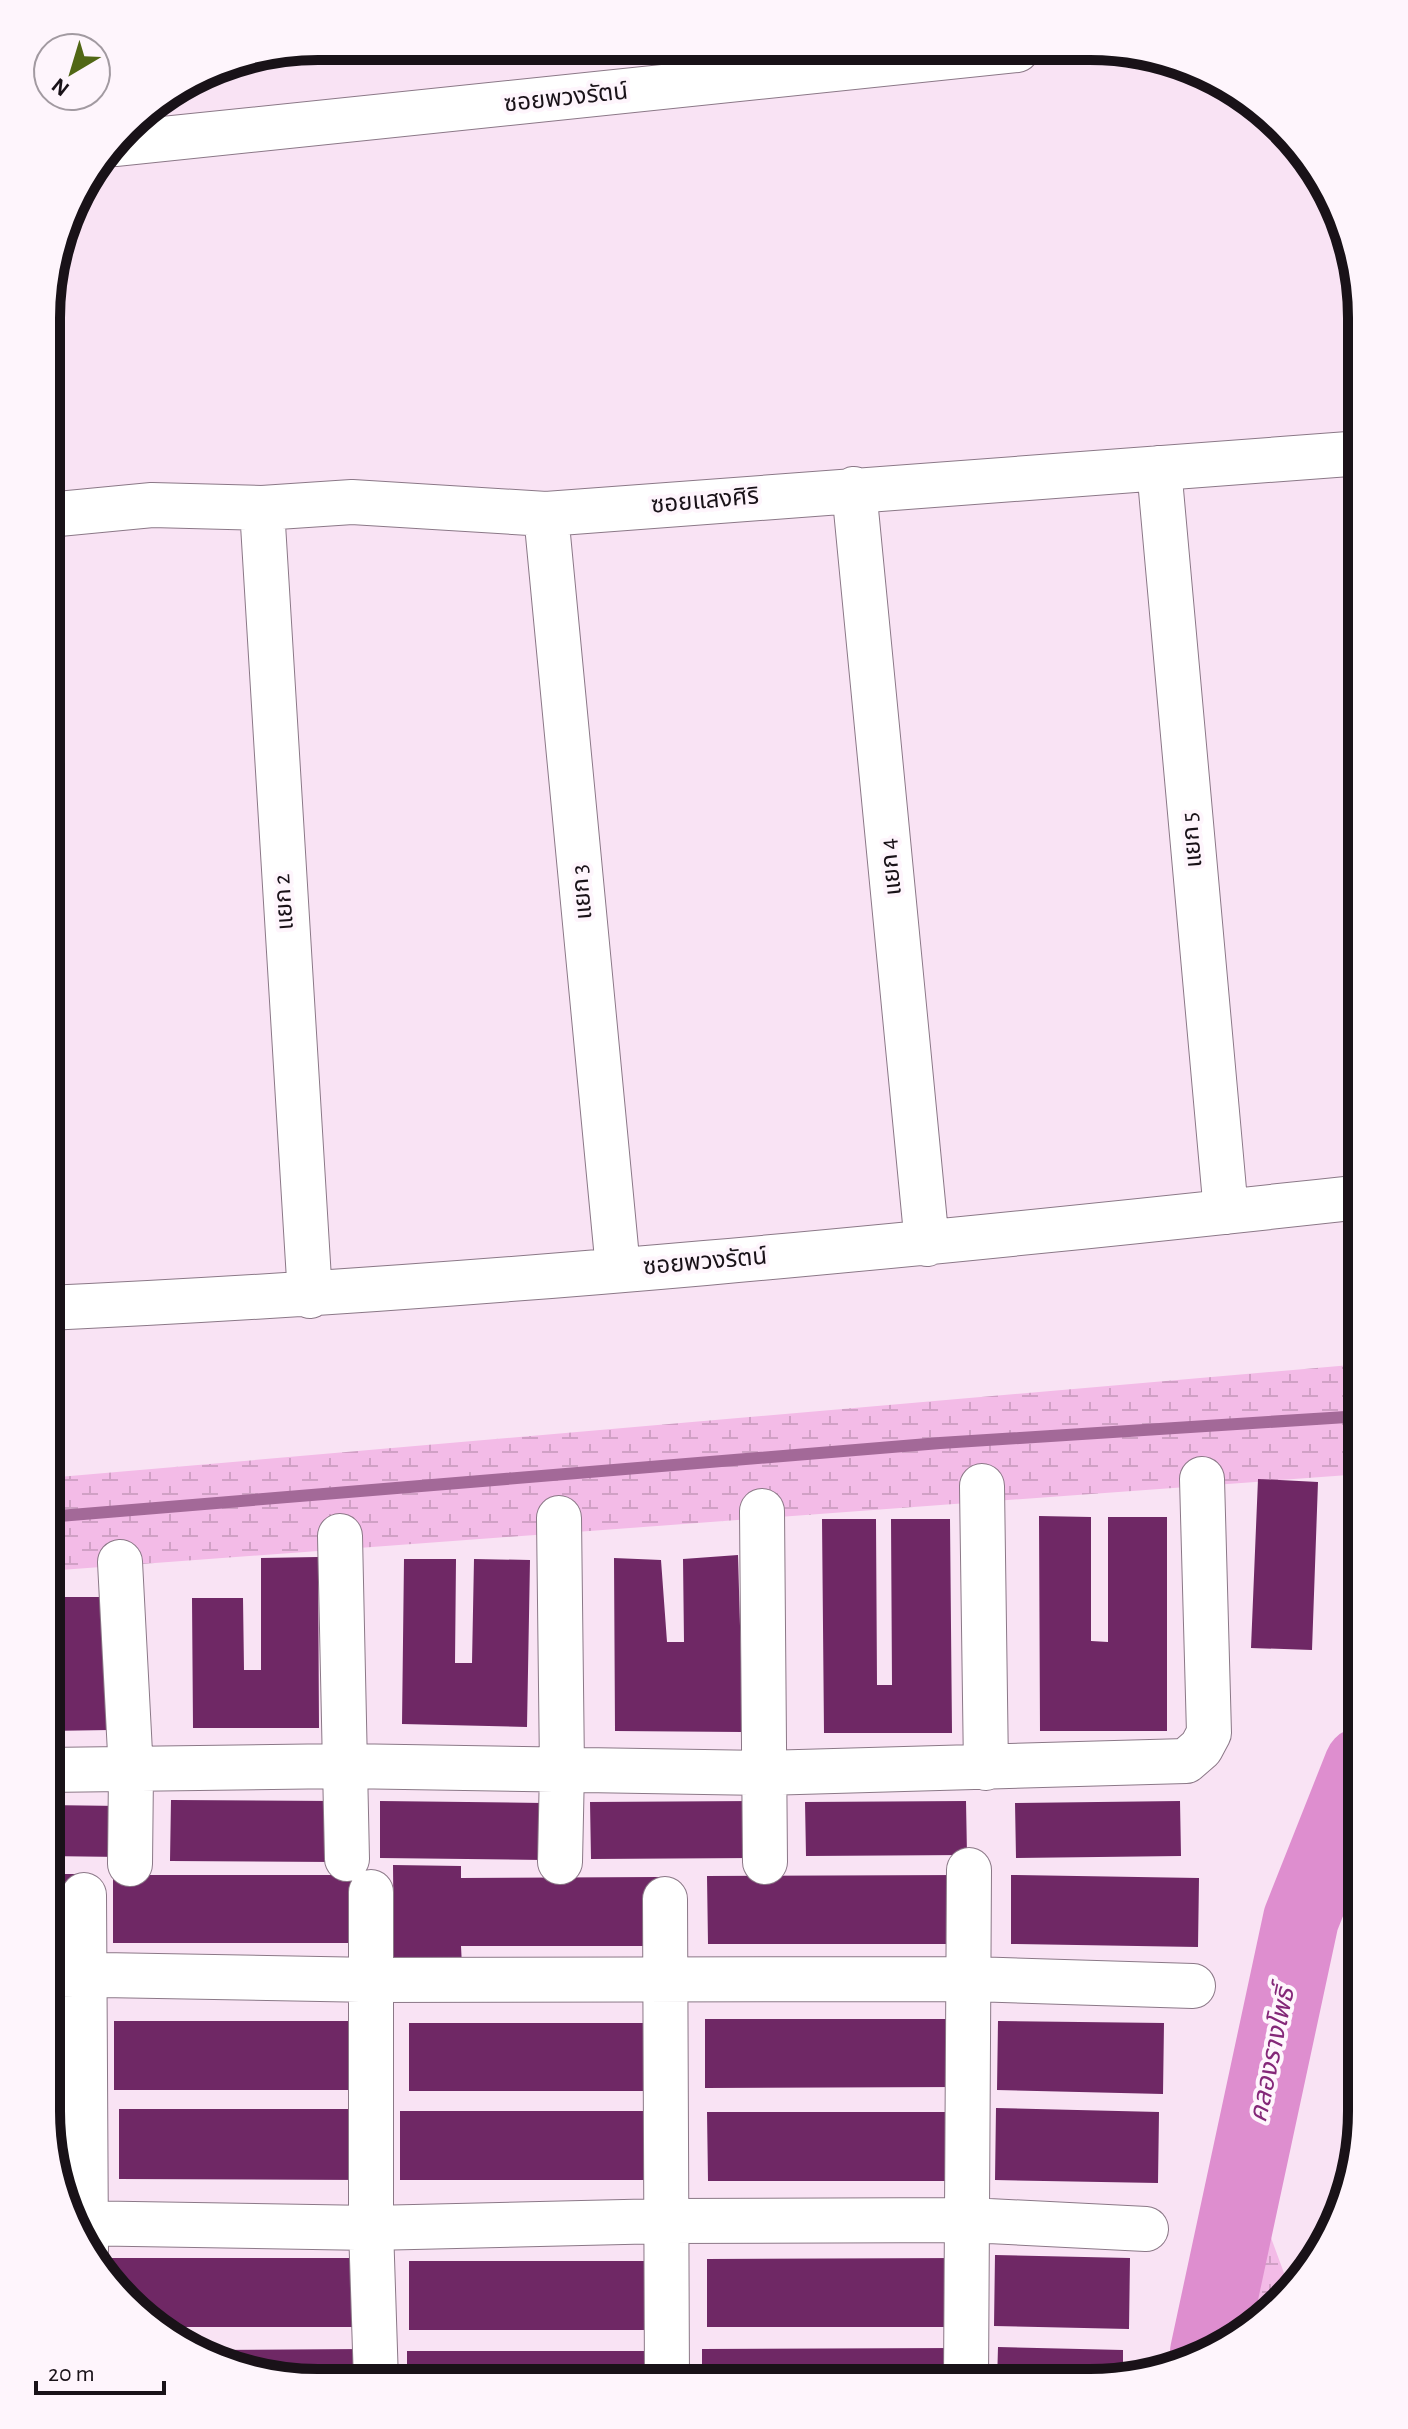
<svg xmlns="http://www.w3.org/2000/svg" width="1408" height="2429" viewBox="0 0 1408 2429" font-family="'Alegreya Sans','Noto Sans Thai',sans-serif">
  <defs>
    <pattern id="wetland-marsh" width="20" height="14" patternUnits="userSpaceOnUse" patternTransform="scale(2)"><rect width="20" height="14" fill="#f3bbe7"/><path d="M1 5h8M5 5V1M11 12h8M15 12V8" fill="none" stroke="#d0a0c5"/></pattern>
  </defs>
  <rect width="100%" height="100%" fill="#f9e3f4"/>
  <path fill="url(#wetland-marsh)" d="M 1362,1364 L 1362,1474 L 47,1571 L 47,1478 Z
    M 1263,2216 L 1291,2292 L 1255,2327 L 1235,2338 Z"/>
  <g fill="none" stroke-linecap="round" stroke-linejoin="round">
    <path stroke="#a36998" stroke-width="12" d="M 47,1517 L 940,1443 L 1362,1416"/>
    <path stroke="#de8ecf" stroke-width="76" d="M 1208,2352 L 1301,1919 L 1362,1765"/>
  </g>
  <path fill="#6f2865" d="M 1258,1479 L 1318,1482 L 1312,1650 L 1251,1648 Z
    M 1039,1516 L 1091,1517 L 1091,1641 L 1108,1642 L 1108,1517 L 1167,1517 L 1167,1731 L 1040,1731 Z
    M 822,1519 L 876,1519 L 877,1685 L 892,1685 L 891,1519 L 950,1519 L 952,1733 L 824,1733 Z
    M 738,1555 L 743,1732 L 615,1731 L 614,1558 L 661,1560 L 667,1642 L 684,1642 L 683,1559 Z
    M 318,1557 L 319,1728 L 193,1728 L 192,1598 L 243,1598 L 244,1670 L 261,1670 L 261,1558 Z
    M 404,1559 L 456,1559 L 455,1663 L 472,1663 L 474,1559 L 530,1560 L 527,1727 L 402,1724 Z
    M 47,1597 L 109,1597 L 110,1730 L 46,1731 Z
    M 171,1800 L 333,1801 L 333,1862 L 170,1861 Z
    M 380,1801 L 543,1803 L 543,1860 L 380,1858 Z
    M 754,1801 L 754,1858 L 591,1859 L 590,1802 Z
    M 966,1801 L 967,1855 L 806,1856 L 805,1802 Z
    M 1180,1801 L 1181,1856 L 1016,1858 L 1015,1803 Z
    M 46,1805 L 121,1806 L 121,1857 L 46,1856 Z
    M 393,1865 L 461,1866 L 461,1878 L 660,1877 L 661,1946 L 461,1946 L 462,1966 L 394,1967 Z
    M 46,1874 L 77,1874 L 77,1943 L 46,1943 Z
    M 113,1875 L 368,1875 L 368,1943 L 113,1943 Z
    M 962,1875 L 962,1944 L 708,1944 L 707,1876 Z
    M 1011,1875 L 1199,1878 L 1198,1947 L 1011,1944 Z
    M 46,2018 L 79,2018 L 79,2088 L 46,2088 Z
    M 705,2019 L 959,2019 L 959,2087 L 705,2088 Z
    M 114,2021 L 368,2021 L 369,2090 L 114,2090 Z
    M 998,2021 L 1164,2023 L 1163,2094 L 997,2090 Z
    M 409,2023 L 663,2023 L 663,2091 L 409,2091 Z
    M 996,2108 L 1159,2112 L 1158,2183 L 995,2180 Z
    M 119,2109 L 367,2109 L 367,2180 L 119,2179 Z
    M 400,2111 L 654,2111 L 655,2180 L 400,2180 Z
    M 80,2112 L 81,2181 L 58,2181 L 46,2113 Z
    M 707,2112 L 962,2112 L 963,2181 L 708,2181 Z
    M 995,2255 L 1130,2258 L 1129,2329 L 994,2326 Z
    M 109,2258 L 363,2258 L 364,2327 L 154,2327 L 109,2281 Z
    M 962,2258 L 962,2327 L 707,2327 L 707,2259 Z
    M 409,2261 L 663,2261 L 663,2330 L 409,2330 Z
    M 998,2347 L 1123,2350 L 1123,2378 L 1090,2383 L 997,2383 Z
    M 957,2348 L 957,2383 L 702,2382 L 702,2349 Z
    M 366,2349 L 366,2381 L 282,2381 L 207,2350 Z
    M 407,2351 L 661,2351 L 661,2382 L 407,2381 Z"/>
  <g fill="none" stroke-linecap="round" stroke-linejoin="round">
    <defs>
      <path id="minor" d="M 115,144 L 1017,50
        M 1159,468 L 1226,1212
        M 854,489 L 927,1244
        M 262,508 L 310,1296
        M 546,514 L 618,1269
        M 48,515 L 152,505 L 262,508 L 352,502 L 546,514 L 1362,453
        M 47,1308 C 487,1288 924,1245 1362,1197
        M 982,1486 L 986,1768
        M 762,1511 L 765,1862
        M 559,1518 L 562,1769 L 560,1862
        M 340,1536 L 347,1859
        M 120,1562 L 131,1772 L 130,1864
        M 46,1770 L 344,1766 L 764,1773 L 1186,1761 L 1201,1748 L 1209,1733 L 1202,1479
        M 371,1892 L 371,2228 L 376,2381
        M 84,1895 L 86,2250
        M 665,1899 L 667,2382
        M 46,1974 L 373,1980 L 971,1979 L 1193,1986
        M 72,2223 L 371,2228 L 666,2221 L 969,2220 L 1146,2229
        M 966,2383 L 969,1870"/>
    </defs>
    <use href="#minor" stroke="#8b7887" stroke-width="46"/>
    <use href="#minor" stroke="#fff" stroke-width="44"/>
  </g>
  <g text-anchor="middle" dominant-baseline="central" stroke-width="8" stroke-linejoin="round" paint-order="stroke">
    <g font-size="24" fill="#191218" stroke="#fef5fc">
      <text transform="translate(566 98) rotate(-6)">ซอยพวงรัตน์</text>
      <text transform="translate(705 501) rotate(-5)">ซอยแสงศิริ</text>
      <text transform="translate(1192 840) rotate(-95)">แยก 5</text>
      <text transform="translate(891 867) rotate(-96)">แยก 4</text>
      <text transform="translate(582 892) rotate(-95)">แยก 3</text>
      <text transform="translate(284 902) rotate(-94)">แยก 2</text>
      <text transform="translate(705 1262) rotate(-5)">ซอยพวงรัตน์</text>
    </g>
    <g font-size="26" font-style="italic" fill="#842778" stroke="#fef5fc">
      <text transform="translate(1272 2055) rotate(-78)">คลองรางโพธิ์</text>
    </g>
  </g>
  <path d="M0 0H1408V2429H0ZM318 60H1090A258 258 0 0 1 1348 318V2111A258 258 0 0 1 1090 2369H318A258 258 0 0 1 60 2111V318A258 258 0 0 1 318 60Z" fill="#fef5fc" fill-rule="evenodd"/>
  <path fill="none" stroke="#191218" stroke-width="10" d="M318 60H1090A258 258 0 0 1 1348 318V2111A258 258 0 0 1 1090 2369H318A258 258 0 0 1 60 2111V318A258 258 0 0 1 318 60Z"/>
  <g transform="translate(72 72) rotate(218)"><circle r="38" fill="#fef5fc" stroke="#a29aa1" stroke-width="2"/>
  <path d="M0-6L14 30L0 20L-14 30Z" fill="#516715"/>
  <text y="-12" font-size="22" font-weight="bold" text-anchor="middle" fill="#191218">N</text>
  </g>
  <path d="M36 2381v12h128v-12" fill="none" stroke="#191218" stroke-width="4"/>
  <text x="48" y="2381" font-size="24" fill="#191218" stroke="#fef5fc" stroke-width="6" paint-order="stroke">20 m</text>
</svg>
